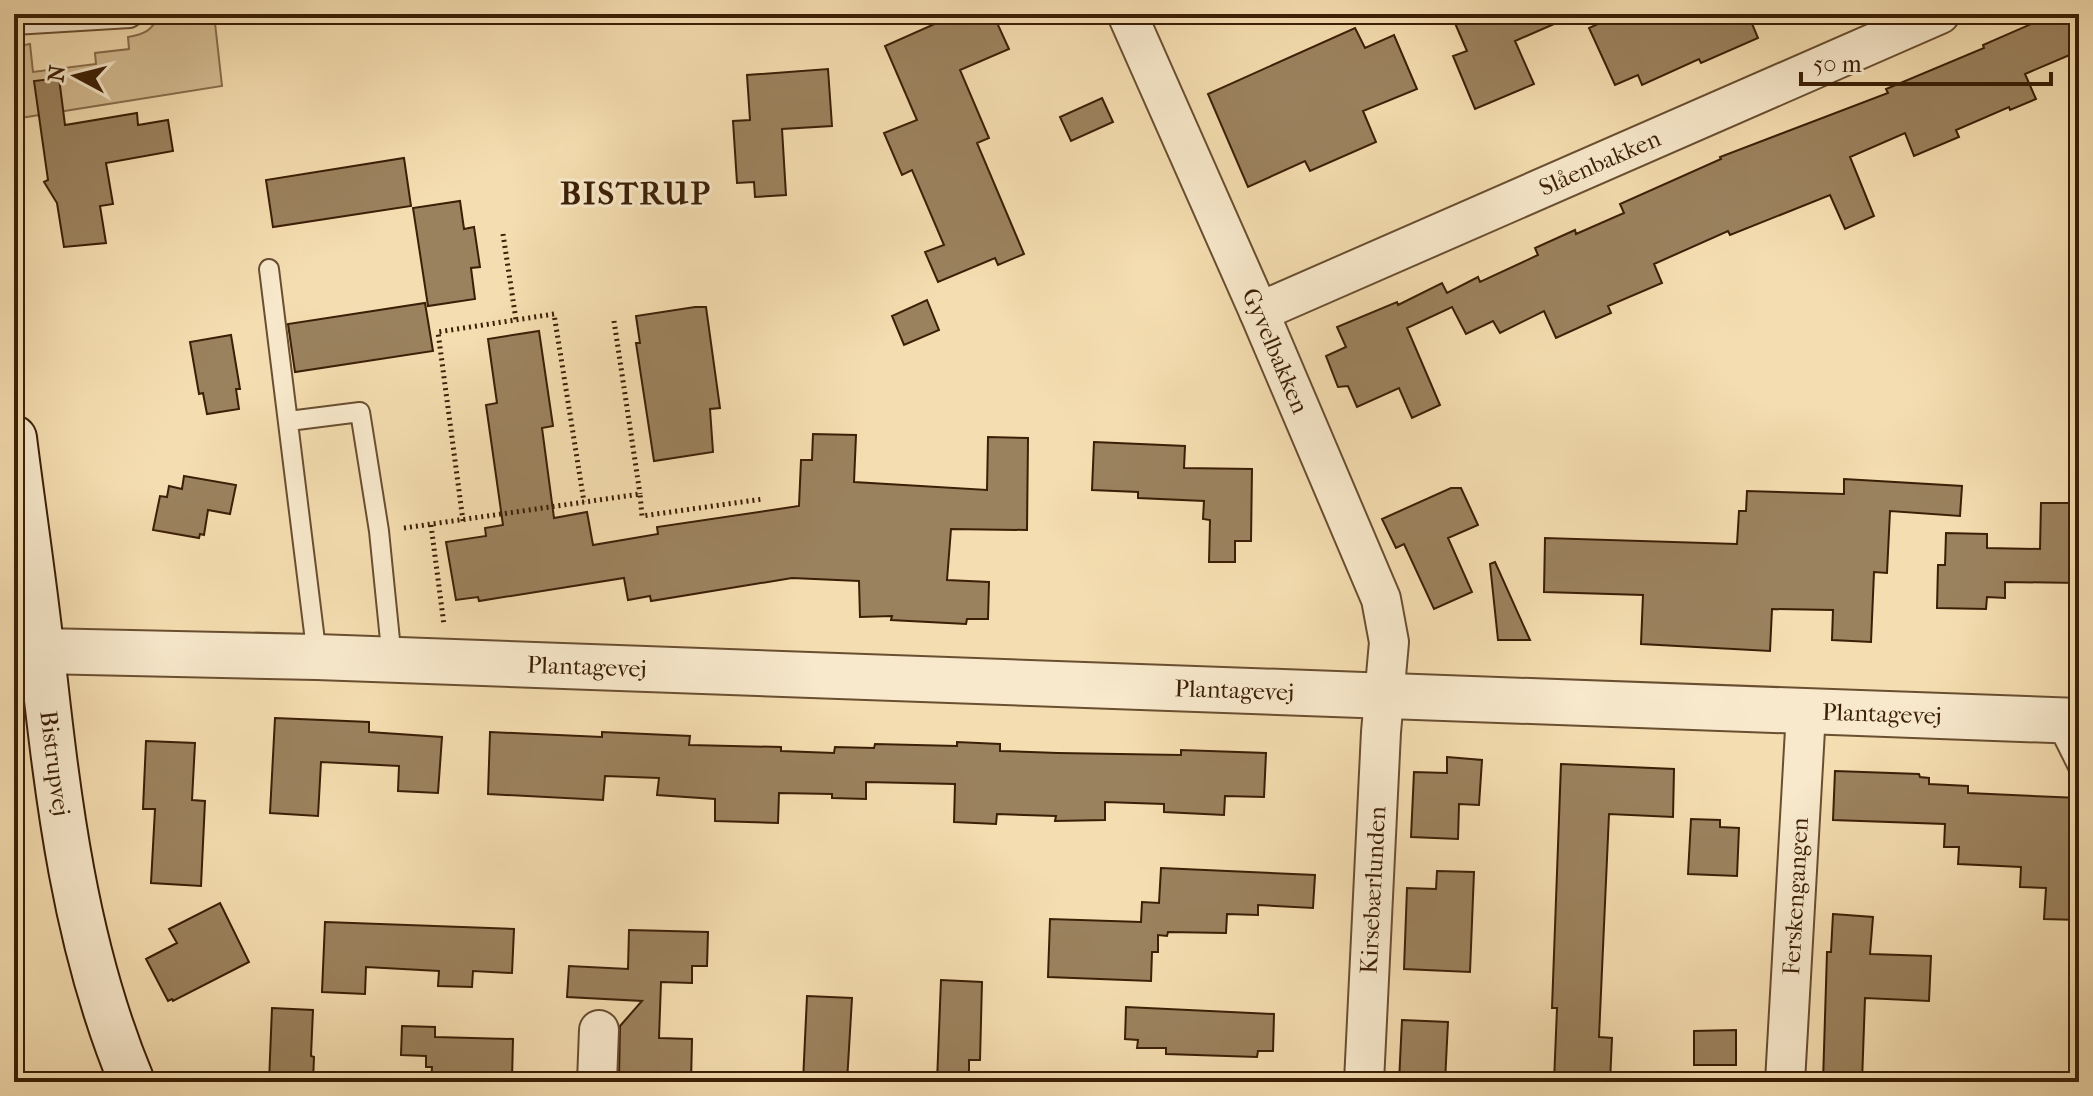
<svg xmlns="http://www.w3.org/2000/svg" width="2093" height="1096" viewBox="0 0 2093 1096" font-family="'IM FELL French Canon',serif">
  <rect width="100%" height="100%" fill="#f4ddb0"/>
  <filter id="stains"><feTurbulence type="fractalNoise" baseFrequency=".0025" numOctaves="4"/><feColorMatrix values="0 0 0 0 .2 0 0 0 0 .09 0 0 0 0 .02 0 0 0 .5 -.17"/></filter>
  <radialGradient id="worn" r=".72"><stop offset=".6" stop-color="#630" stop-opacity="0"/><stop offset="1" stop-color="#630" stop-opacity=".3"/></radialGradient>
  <path fill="#d5bd93" stroke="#886e4c" stroke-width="2" d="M 160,14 L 214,14 L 222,86 L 14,119 L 14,47 L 30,44 L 33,72 L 96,64 L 95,53 L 129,49 L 128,37 C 146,34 152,30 160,14 Z"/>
  <path fill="#9b825e" stroke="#3b1f06" stroke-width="2" d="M 957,14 L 993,14 L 1009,49 L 960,70 L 989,138 L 977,143 L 1024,254 L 998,265 L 995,258 L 938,282 L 925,252 L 944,245 L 912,170 L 902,175 L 884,133 L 917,120 L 885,46 Z
    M 1451,14 L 1577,14 L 1515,41 L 1534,84 L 1475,109 L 1453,56 L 1467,51 Z
    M 1620,14 L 1748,14 L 1758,38 L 1701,63 L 1699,59 L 1642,85 L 1638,75 L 1615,85 L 1589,28 Z
    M 2054,14 L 2079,14 L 2079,51 L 2025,74 L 2036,99 L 2010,110 L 2009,107 L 1956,130 L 1959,137 L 1914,156 L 1905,133 L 1850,157 L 1874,216 L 1845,229 L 1830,195 L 1730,235 L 1728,231 L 1654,264 L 1662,283 L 1608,306 L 1611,313 L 1556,338 L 1544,311 L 1500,333 L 1493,321 L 1466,334 L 1452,307 L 1407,328 L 1440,405 L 1412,418 L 1399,388 L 1357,407 L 1348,386 L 1338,387 L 1326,356 L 1346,347 L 1337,327 L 1397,302 L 1398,305 L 1442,283 L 1447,293 L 1478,277 L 1480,282 L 1538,255 L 1535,248 L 1575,230 L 1576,234 L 1624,213 L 1620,204 L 1721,159 L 1720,157 L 1888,93 L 1886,89 L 1984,48 L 1983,45 Z
    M 1355,28 L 1365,48 L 1394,35 L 1417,89 L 1363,111 L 1376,142 L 1310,171 L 1305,161 L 1248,187 L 1208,94 Z
    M 828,69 L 832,126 L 782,129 L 786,195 L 755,197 L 754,182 L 737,183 L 733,121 L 750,120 L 747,75 Z
    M 59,78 L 65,125 L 137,113 L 138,125 L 168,120 L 173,151 L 106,163 L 113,204 L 100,206 L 106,243 L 64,247 L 57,203 L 44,182 L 48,180 L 34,81 Z
    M 1102,98 L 1113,122 L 1071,141 L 1060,117 Z
    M 404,158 L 411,206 L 273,227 L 266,180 Z
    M 460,201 L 464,229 L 474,227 L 480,267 L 471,268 L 475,299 L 428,306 L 413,208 Z
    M 927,300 L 939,330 L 904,345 L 892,316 Z
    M 425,303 L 433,351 L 295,372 L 288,324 Z
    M 695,307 L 706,307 L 720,408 L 710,409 L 713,452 L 654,461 L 636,343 L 640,343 L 636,316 Z
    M 539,331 L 553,426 L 542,428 L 554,518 L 587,512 L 593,545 L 658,534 L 657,527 L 799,506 L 801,460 L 812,460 L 813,434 L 856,435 L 854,482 L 987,490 L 988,437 L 1028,438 L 1027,530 L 951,529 L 947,580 L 989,582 L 988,619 L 967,619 L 966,624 L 891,620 L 892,616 L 860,617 L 859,581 L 792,578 L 651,601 L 650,596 L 628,600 L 624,578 L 479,601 L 478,597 L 456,600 L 446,542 L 486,536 L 485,528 L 503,525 L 486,405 L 497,403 L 488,339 Z
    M 231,335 L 240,389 L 236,389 L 239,409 L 207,414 L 203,393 L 199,394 L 190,342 Z
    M 1094,442 L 1185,446 L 1184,468 L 1252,469 L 1251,541 L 1235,541 L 1235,562 L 1209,562 L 1210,520 L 1203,519 L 1204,501 L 1138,498 L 1138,492 L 1092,490 Z
    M 184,476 L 236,485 L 230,514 L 208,510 L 204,535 L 200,534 L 199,538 L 153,530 L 160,496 L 167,497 L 169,486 L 182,489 Z
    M 1844,479 L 1962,486 L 1960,516 L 1890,511 L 1887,573 L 1874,572 L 1871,642 L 1832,640 L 1833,610 L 1772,609 L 1770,651 L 1641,644 L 1643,595 L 1544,592 L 1545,538 L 1737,544 L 1739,511 L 1746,511 L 1747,491 L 1844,494 Z
    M 1451,488 L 1461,488 L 1478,525 L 1448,538 L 1472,592 L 1434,609 L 1404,544 L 1396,548 L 1382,519 Z
    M 2041,503 L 2079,503 L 2079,583 L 2005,582 L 2005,598 L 1987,597 L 1986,609 L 1937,608 L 1938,565 L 1945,565 L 1946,533 L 1987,534 L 1987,548 L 2040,549 Z
    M 1495,562 L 1530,640 L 1498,640 L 1490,564 Z
    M 275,718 L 369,722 L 369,732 L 442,737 L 438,793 L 398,791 L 399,766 L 321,762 L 318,816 L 270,813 Z
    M 490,732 L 602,737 L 602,732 L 690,736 L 689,745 L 781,747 L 781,751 L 834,753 L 835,747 L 874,748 L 875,744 L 957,746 L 957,742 L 1000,744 L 1000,751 L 1058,753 L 1181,755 L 1181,750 L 1266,753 L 1264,797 L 1225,796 L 1224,815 L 1164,812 L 1164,804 L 1105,802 L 1105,820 L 1055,821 L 1056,816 L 997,814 L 996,824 L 954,822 L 955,784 L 866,782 L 866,799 L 832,798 L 832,794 L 779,793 L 778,823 L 715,821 L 715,799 L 657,795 L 659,778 L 605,776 L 603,800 L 488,794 Z
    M 146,741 L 195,743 L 192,800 L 205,801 L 201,886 L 151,883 L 155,809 L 143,809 Z
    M 1447,757 L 1482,760 L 1479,805 L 1459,804 L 1458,839 L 1411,837 L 1414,772 L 1447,773 Z
    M 1561,764 L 1674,769 L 1673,817 L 1609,814 L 1599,1037 L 1612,1038 L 1610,1082 L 1554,1082 L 1557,1008 L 1552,1008 Z
    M 1835,771 L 1919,774 L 1920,777 L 1929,778 L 1929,784 L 1968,786 L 1968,793 L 2079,798 L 2079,920 L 2044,919 L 2046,888 L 2020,887 L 2021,867 L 1958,864 L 1959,847 L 1944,847 L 1945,824 L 1833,820 Z
    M 1691,819 L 1720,820 L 1720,827 L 1739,828 L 1737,876 L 1688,874 Z
    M 1161,868 L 1315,875 L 1313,908 L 1258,905 L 1258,915 L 1227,914 L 1226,933 L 1168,932 L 1167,936 L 1158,935 L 1158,952 L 1152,952 L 1151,981 L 1048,977 L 1050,919 L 1141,922 L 1142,902 L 1159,903 Z
    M 1437,871 L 1474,872 L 1470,972 L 1404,969 L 1407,888 L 1436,889 Z
    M 220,903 L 249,962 L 173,1001 L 172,999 L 168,1001 L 146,959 L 177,943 L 169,929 Z
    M 1833,914 L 1873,917 L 1870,954 L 1931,956 L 1929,1001 L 1865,998 L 1862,1082 L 1823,1082 L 1827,952 L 1831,952 Z
    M 325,922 L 514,929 L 512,973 L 473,971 L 472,987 L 438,986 L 439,971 L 366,967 L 365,994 L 322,992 Z
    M 629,930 L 708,932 L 707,966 L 692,966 L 692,983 L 661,982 L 659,1038 L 692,1039 L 691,1082 L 636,1082 L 636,1078 L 619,1077 L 620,1026 L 642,1001 L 567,997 L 569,966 L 628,969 Z
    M 941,980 L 982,982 L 980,1060 L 969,1060 L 969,1082 L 937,1082 Z
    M 807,996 L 852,998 L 847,1082 L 803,1082 Z
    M 1126,1007 L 1274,1014 L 1273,1051 L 1258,1051 L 1257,1057 L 1166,1054 L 1166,1048 L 1137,1048 L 1138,1040 L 1125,1039 Z
    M 272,1008 L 313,1010 L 311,1056 L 314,1057 L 313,1082 L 269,1082 Z
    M 1402,1020 L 1448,1022 L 1445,1082 L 1399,1082 Z
    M 402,1026 L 435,1027 L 435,1037 L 513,1039 L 512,1079 L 431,1082 L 432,1067 L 426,1067 L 426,1056 L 401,1055 Z
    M 1736,1030 L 1736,1065 L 1694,1065 L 1694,1031 Z"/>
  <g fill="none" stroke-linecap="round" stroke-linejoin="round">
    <defs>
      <path id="service" d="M 14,25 L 130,18 L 136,14
        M 269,269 L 317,657
        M 289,421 L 360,412 L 379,531 L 392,660
        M 2056,723 L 2079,769"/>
      <g id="minor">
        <path id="s1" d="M 1127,14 L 1259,312 L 1381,599 L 1389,642 L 1381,732 L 1364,1082"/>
        <path id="s2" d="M 1259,312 L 1940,14"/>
        <path d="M 597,1082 L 599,1030"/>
        <path id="s3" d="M 1785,1082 L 1806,712"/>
      </g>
      <g id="tertiary">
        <path id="s4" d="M 41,651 L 317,657 L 2079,721"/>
      </g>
      <g id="secondary">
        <path id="s5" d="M 14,438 C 23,510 34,582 42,655 C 58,800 75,946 132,1082"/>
      </g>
    </defs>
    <use href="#service" stroke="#694e30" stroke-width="22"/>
    <use href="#minor" stroke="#694e30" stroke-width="42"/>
    <use href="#tertiary" stroke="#694e30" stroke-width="48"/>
    <use href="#secondary" stroke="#3b1f06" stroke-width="48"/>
    <path stroke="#3b1f06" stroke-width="5" stroke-dasharray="2 4" stroke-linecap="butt" d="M 503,234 L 516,320
      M 614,321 L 640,494
      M 463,521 L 438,332 L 554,314 L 584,502
      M 431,525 L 444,625
      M 404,528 L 640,494 L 642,516 L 763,499"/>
    <use href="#service" stroke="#f8e9cc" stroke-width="18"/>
    <use href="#minor" stroke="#f8e9cc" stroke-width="38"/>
    <use href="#tertiary" stroke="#f8e9cc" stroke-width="44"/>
    <use href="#secondary" stroke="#f8e9cc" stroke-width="44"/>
  </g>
  <g text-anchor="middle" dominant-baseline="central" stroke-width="6" stroke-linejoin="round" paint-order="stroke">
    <g font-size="24" fill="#3b1f06" stroke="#f8e9cc">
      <text stroke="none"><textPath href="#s2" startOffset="372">Slåenbakken</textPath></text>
      <text stroke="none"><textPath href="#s1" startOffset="368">Gyvelbakken</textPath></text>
      <text stroke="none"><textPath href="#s4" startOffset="546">Plantagevej</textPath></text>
      <text stroke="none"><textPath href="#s4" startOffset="1194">Plantagevej</textPath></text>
      <text stroke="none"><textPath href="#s4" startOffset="1842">Plantagevej</textPath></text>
      <text stroke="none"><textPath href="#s5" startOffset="328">Bistrupvej</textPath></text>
      <text transform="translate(1373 890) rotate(-87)">Kirsebærlunden</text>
      <text stroke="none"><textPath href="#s3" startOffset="186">Ferskengangen</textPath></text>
    </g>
    <g font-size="32" font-weight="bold" letter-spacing="2" fill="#3b1f06" stroke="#f8e9cc">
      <text x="636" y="193">BISTRUP</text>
    </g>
  </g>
  <rect width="2093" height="1096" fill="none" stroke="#f4ddb0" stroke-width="48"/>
  <rect x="16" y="16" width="2061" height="1064" fill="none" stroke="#3b1f06" stroke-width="4"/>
  <rect x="24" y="24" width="2045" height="1048" fill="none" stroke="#3b1f06" stroke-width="2"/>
  <g transform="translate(76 76) rotate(277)" stroke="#f8e9cc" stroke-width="6" paint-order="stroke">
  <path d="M0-6L14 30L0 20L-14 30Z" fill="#3b1f06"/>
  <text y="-12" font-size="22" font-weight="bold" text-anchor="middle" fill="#3b1f06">N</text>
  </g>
  <path d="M1801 72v12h250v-12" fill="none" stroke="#3b1f06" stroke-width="4"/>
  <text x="1813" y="72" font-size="24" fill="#3b1f06" stroke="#f8e9cc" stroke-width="6" paint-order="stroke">50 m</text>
  <rect width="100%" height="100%" filter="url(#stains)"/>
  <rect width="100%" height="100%" fill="url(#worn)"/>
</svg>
